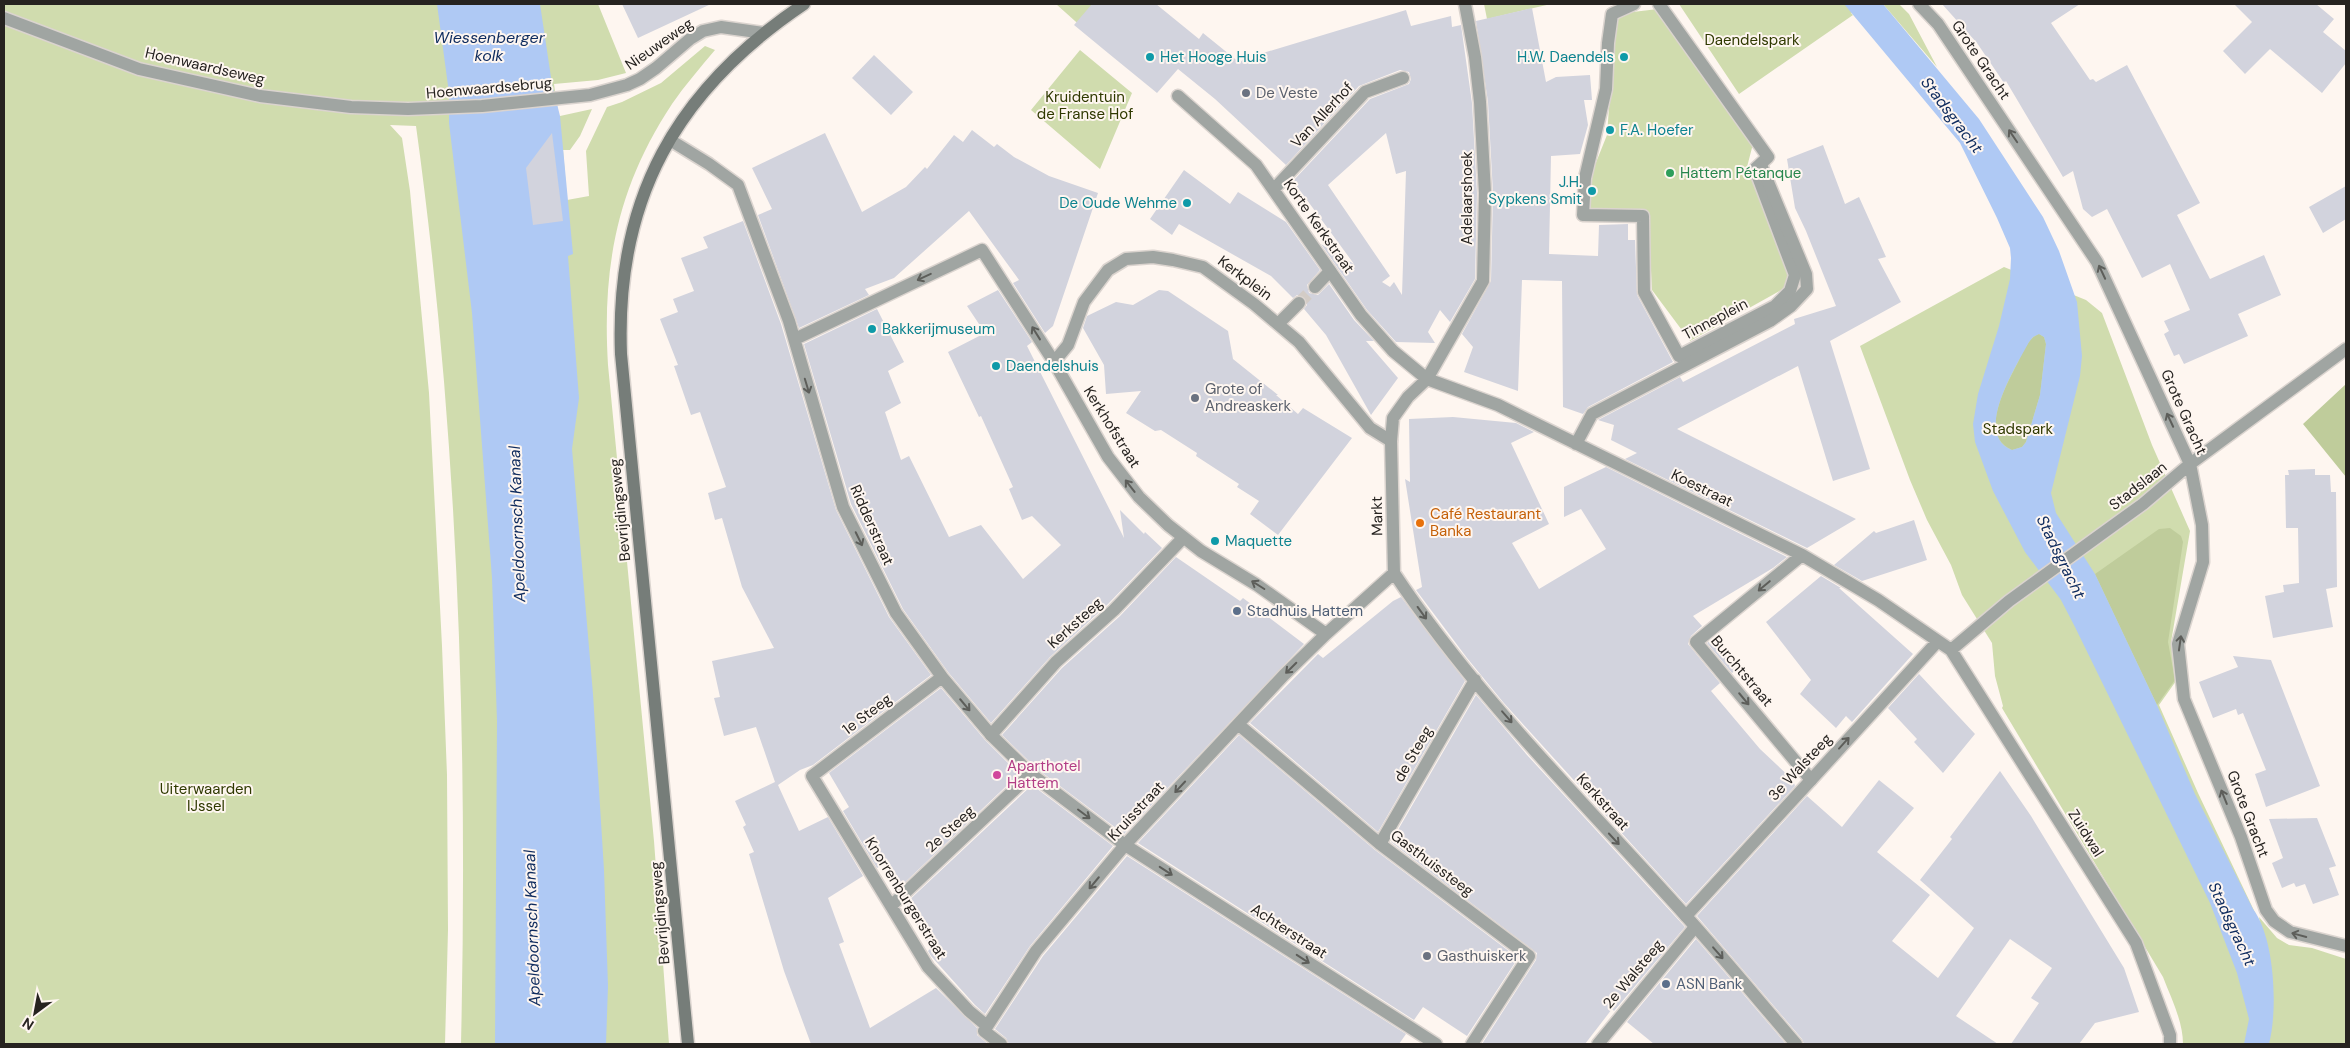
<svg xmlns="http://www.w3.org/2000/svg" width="2350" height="1048" viewBox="0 0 2350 1048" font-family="'DM Sans',sans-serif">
  <rect width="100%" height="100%" fill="#fef6f0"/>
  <path fill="#d0dcae" d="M 4,4 L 598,4 L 626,73 L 598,80 L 554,84 L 559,119 L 560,116 L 592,109 L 580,136 L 570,150 L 563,150 L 567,200 L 589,196 L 586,151 L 607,107 L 622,102 L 661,83 L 705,46 L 715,50 C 700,68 685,85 672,104 C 617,187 602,267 608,365 L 654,841 L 669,1044 L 461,1044 C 468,738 458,430 416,126 L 390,125 L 402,138 L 410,191 L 429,393 L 442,646 L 447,775 L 448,930 L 445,1044 L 4,1044 Z
    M 1056,4 L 1121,4 L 1094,38 Z
    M 1484,4 L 1551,4 L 1487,19 Z
    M 1679,4 L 1864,4 L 1851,13 L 1853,15 L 1739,94 Z
    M 1883,4 L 1899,4 L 1909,14 L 1937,67 Z
    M 1658,9 L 1754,140 L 1747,167 L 1792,284 L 1690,341 L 1652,290 L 1648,212 L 1590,210 L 1589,180 L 1607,135 L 1616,14 Z
    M 1080,50 L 1132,93 L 1100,169 L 1031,110 Z
    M 2004,267 L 2086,300 L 2102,313 L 2152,445 L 2190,531 L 2171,642 L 2176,681 L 2159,705 L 2198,793 L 2260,923 L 2259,917 L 2277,938 L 2289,945 L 2312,948 L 2346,959 L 2346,1044 L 2183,1044 C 2183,1021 2171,998 2163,977 L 2002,708 L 2003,706 L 1995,676 L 1992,643 L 1962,595 L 1951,565 L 1927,520 L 1910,480 L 1860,346 Z"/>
  <path fill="#bfcc9b" d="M 2039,334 L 2044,337 L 2046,344 L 2040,395 L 2026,442 L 2022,447 L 2012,450 C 1978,436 2006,386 2016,366 C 2022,355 2027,338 2039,334 Z
    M 2346,384 L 2346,477 L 2303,424 Z
    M 2170,528 L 2181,536 L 2183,542 L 2168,642 L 2175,680 L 2157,705 L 2095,574 L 2159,529 Z"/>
  <path fill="#afc9f4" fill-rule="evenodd" d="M 437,4 L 540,4 L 552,84 L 560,116 L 573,254 L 568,256 L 579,398 L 572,449 L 593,694 L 604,870 L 608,986 L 606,1044 L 495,1044 L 497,721 L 492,578 L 472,313 L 449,123 L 449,93 Z
    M 1844,4 L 1883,4 L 1979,119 L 2043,217 L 2059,251 L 2077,302 L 2082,356 L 2080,376 L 2051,493 L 2056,513 L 2095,574 L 2157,705 L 2195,794 L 2253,909 C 2275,938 2278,1010 2269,1044 L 2244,1044 L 2249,1019 L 2237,973 L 2210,903 L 2075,627 L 2061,600 L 2025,552 L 1993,491 L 1975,442 L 1973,424 L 1978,394 L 1999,326 L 2010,279 L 2011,258 L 2010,248 L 1997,218 L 1960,143 ZM 2039,334 L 2044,337 L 2046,344 L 2040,395 L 2026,442 L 2022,447 L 2012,450 C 1972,434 2017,365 2029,342 L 2033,337 Z"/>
  <path fill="#d2d3dd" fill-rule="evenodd" d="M 622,4 L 711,4 L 638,38 Z
    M 1092,4 L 1156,4 L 1199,39 L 1203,33 L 1240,63 L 1243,59 L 1406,10 L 1411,26 L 1451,16 L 1452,27 L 1461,25 L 1472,103 L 1477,193 L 1475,279 L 1450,322 L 1440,310 L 1428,332 L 1435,343 L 1396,342 L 1367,310 L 1321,244 L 1354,264 L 1293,181 L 1370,99 L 1409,84 L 1411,79 L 1409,72 L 1400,70 L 1359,86 L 1286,165 L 1215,99 L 1178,69 L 1157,93 L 1108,53 L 1074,25 ZM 1386,133 L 1396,174 L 1406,171 L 1402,295 L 1394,282 L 1390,287 L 1382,282 L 1390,276 L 1328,185 Z
    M 1942,4 L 2080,4 L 2051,23 L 2090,80 L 2093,79 L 2096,82 L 2127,65 L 2200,203 L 2177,215 L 2210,279 L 2264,255 L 2281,295 L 2238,314 L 2248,336 L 2184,364 L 2179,354 L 2174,356 L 2164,334 L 2169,331 L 2164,321 L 2190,310 L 2170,264 L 2142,278 L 2107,209 L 2092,217 L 2083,209 L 2073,171 L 2063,177 L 2006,81 L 2004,83 L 1977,43 Z
    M 2234,4 L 2316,4 L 2334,19 L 2323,32 L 2346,51 L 2346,63 L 2322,93 L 2270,49 L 2245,74 L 2223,51 L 2252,22 Z
    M 1532,8 L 1546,82 L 1556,77 L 1590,75 L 1592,100 L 1584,100 L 1588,125 L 1580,154 L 1551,156 L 1549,254 L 1598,256 L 1599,225 L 1628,224 L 1628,240 L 1635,240 L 1637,295 L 1673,362 L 1588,407 L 1583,414 L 1563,407 L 1562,281 L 1522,280 L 1518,391 L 1464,372 L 1473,347 L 1462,334 L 1491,281 L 1493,193 L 1488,102 L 1476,21 Z
    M 874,55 L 913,92 L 891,115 L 852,78 Z
    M 972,130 L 994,147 L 997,144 L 1014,157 L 1049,176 L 1098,193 L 1053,326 L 1045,333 L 1013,283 L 1019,280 L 969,211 L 894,278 L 865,289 L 869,295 L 799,328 L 758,215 L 772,209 L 752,168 L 825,133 L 862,212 L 906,187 L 925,167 L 927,169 L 954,135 L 963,142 Z
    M 552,133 L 563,221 L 533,225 L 526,168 Z
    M 1823,145 L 1845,204 L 1859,197 L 1886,257 L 1878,259 L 1901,302 L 1830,341 L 1870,469 L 1833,481 L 1798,366 L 1677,429 L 1856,519 L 1807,548 L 1625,459 L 1637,453 L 1611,440 L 1614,425 L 1598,420 L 1680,377 L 1683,382 L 1795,324 L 1794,319 L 1836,306 L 1806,231 L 1795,208 L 1787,159 Z
    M 1184,170 L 1230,204 L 1238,192 L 1286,222 L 1320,270 L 1307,285 L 1309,293 L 1318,295 L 1329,284 L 1354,320 L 1374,341 L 1366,341 L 1398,378 L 1371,415 L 1326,335 L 1304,309 L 1307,305 L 1304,297 L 1297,295 L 1293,298 L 1271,276 L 1179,224 L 1172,235 L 1150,219 Z
    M 2346,186 L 2346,219 L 2323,233 L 2309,207 Z
    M 743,221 L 781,324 L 836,510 L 889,617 L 931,675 L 813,765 L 800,770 L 778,785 L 799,831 L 828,817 L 863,876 L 828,898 L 844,942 L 839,944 L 870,1028 L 936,988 L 977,1028 L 977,1035 L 988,1044 L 811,1044 L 784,971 L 749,854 L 754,852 L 743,827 L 746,825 L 735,801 L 775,782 L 756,727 L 724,736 L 714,698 L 720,697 L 712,661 L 774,648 L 742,587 L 722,518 L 715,520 L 708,493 L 726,487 L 700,412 L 691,415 L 674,366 L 678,365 L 660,319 L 678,312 L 673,299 L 694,291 L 681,258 L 708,248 L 703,237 Z
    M 998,290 L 1032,342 L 1027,346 L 1124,538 L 1120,510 L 1144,534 L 1145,532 L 1162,548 L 1108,604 L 1050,657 L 991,723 L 948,672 L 903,609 L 851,504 L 804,344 L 877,309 L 904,362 L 888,371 L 901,403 L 885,412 L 901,460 L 909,456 L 949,537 L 981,525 L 1023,579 L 1061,545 L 1032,516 L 1022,520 L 1009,489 L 1013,487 L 981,416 L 979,417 L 948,352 L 985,333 L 967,306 Z
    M 1159,290 L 1168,291 L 1228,331 L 1233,359 L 1278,395 L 1276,395 L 1298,414 L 1303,408 L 1352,438 L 1278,535 L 1250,514 L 1259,501 L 1237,487 L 1239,484 L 1196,456 L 1197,453 L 1161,430 L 1155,431 L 1126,413 L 1141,391 L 1106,394 L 1104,365 L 1083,328 L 1087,316 L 1116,302 L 1133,305 Z
    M 1453,417 L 1516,423 L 1534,432 L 1511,443 L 1549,524 L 1512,543 L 1539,589 L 1606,549 L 1581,509 L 1564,517 L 1564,487 L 1606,467 L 1787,557 L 1773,568 L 1693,616 L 1702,626 L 1691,636 L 1688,644 L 1720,683 L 1711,691 L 1760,749 L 1793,780 L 1795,786 L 1686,904 L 1503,702 L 1467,658 L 1416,590 L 1422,587 L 1405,479 L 1410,482 L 1409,419 Z
    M 2315,469 L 2315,475 L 2330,475 L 2331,492 L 2336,492 L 2337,587 L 2326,589 L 2333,627 L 2273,638 L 2265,596 L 2284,592 L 2283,585 L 2299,583 L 2298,528 L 2286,528 L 2285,475 L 2289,475 L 2288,470 Z
    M 1914,520 L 1927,560 L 1862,581 L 1834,565 L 1874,531 L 1876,533 Z
    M 1176,557 L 1240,601 L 1243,598 L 1304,644 L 1124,834 L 1036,768 L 1002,735 L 1062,668 L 1120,616 Z
    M 1821,576 L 1841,588 L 1839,588 L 1913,654 L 1852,722 L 1846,716 L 1836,728 L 1800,694 L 1811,680 L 1766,622 Z
    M 1401,597 L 1465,681 L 1378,832 L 1250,723 L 1318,654 L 1323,658 L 1393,601 Z
    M 1713,639 L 1737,669 L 1732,673 L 1707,643 Z
    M 2233,656 L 2271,660 L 2320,786 L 2266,807 L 2255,774 L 2266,770 L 2243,713 L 2238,715 L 2236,709 L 2213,718 L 2199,682 L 2238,667 Z
    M 1919,674 L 1975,734 L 1943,773 L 1914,742 L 1917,739 L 1888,708 Z
    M 941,688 L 985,740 L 1019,774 L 900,887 L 884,864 L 877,868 L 843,811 L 849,807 L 829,773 Z
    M 1476,695 L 1527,755 L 1685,927 L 1614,1011 L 1612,1009 L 1585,1044 L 1482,1044 L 1536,960 L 1537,953 L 1391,842 Z
    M 1239,735 L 1375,850 L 1518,958 L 1467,1036 L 1423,1007 L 1414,1020 L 1138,843 Z
    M 2000,771 L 2031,816 L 2124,968 L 2139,1012 L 2095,1023 L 2079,1044 L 2011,1044 L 2039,1003 L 2031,998 L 2052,968 L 2010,939 L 1956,1016 L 1998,1044 L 1804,1044 L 1802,1039 L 1697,916 L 1807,796 L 1842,827 L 1879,780 L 1914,808 L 1877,852 L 1930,895 L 1892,941 L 1938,978 L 1974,928 L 1920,880 L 1952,839 L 1950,837 Z
    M 1032,785 L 1113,846 L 1030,946 L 985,1014 L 975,1005 L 931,956 L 928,951 L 931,948 L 904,905 Z
    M 2317,818 L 2336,866 L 2329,868 L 2339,895 L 2313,904 L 2305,884 L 2296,887 L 2294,883 L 2282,888 L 2272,863 L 2283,858 L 2269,819 Z
    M 1127,856 L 1406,1034 L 1399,1044 L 1009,1044 L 1006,1038 L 995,1029 L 1043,956 Z
    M 1696,939 L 1721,968 L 1786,1044 L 1654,1044 L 1627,1022 Z"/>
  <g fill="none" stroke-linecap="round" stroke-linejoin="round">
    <path stroke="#d3ccc6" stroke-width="12" stroke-dasharray="12 6" stroke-linecap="butt" d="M 1299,303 L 1315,287"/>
    <defs>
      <path id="pedestrian" d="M 1634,4 L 1612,14 L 1608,43 L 1606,89 L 1585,178 L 1583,215 L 1643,216 L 1644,292 L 1679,356 L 1775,306 L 1790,291 L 1795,275 L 1755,169 L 1768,157 L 1659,4
        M 1315,287 L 1330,271
        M 1278,324 L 1299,303
        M 1054,362 L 1068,345 L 1084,302 L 1108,270 L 1126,259 L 1153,257 L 1173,260 L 1203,267 L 1254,304 L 1299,342 L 1370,428 L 1391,441
        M 991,735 L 1056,662 L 1114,610 L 1183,538
        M 1686,916 L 1811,780
        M 1598,1044 L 1695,927"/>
      <path id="minor" d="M 1919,4 L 1938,24 L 2097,262 L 2190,464 L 2202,525 L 2203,562 L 2178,644 L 2184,699 L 2241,837 L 2266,910 L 2274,921 L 2290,932 L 2346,946
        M 4,18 L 139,69 L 260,96 L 351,107 L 408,109 L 482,106 L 590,95 L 627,85 L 640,79 L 656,68 L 690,39 L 703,31 L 721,27 L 764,33
        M 1178,96 L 1256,165 L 1361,315 L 1393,351 L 1427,379 L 1498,405 L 1802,555 L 1878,600 L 1951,650 L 2136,943 L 2170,1035 L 2170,1044
        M 670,140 L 709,164 L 738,185 L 789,321 L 843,507 L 896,613 L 942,677 L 991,735 L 1031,774 L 1125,845 L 1436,1044
        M 1274,189 L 1365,92 L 1403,78
        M 795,339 L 982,250 L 1054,362 L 1108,457 L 1139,497 L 1168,525 L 1201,551 L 1257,585 L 1326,634
        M 1576,444 L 1592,414 L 1770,321 L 1791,306 L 1807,289 L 1806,274 L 1761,165
        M 1802,555 L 1696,642 L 1811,780 L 1938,641
        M 1394,573 C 1477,698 1586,804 1685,915 C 1723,957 1759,1001 1796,1044
        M 1951,650 L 2009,601 L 2143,504 L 2190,464 L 2346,349
        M 942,677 L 812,776 L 928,967 L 969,1011 L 987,1026
        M 1239,725 L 1380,844 L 1529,956 L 1472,1044
        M 1380,844 L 1475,680
        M 891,906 L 1031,774
        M 1001,1044 L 984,1031 L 1036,951 L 1125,845 L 1284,675 L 1326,634 L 1394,573 L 1391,441 L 1393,418 L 1408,397 L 1427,379 L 1483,281 L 1485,193 L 1480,102 L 1475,57 L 1465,4"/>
      <path id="secondary" d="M 688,1044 L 621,354 C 615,199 676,90 804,4"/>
    </defs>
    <use href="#pedestrian" stroke="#dbd4cf" stroke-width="15"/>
    <use href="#minor" stroke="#dbd4cf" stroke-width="15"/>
    <use href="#secondary" stroke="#dbd4cf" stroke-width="15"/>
    <use href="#pedestrian" stroke="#a0a5a2" stroke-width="12"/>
    <use href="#minor" stroke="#a0a5a2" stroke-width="12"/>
    <use href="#secondary" stroke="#767d79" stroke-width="12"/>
  </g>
  <defs><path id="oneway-shaft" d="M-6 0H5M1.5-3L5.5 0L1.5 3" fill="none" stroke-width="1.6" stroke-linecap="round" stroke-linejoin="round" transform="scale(1.25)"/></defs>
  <g stroke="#5d5e5a">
    <use href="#oneway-shaft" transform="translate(2013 136) rotate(-124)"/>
    <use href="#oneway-shaft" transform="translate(2102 272) rotate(-115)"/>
    <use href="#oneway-shaft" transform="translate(924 277) rotate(155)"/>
    <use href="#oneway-shaft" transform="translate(1036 333) rotate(-122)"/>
    <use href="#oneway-shaft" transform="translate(807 386) rotate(73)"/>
    <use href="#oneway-shaft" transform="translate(2170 420) rotate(-115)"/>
    <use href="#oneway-shaft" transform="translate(1130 486) rotate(-128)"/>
    <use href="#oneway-shaft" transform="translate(859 539) rotate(64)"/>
    <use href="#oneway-shaft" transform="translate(1258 585) rotate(-148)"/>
    <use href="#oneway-shaft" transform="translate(1764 586) rotate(140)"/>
    <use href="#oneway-shaft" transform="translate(1422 613) rotate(54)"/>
    <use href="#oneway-shaft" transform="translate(2180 643) rotate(-82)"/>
    <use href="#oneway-shaft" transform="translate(1291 668) rotate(135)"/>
    <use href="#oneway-shaft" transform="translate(1744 699) rotate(50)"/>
    <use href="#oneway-shaft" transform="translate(965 705) rotate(50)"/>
    <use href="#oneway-shaft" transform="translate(1507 717) rotate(49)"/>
    <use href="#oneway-shaft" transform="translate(1844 743) rotate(-48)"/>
    <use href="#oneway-shaft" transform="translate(1180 787) rotate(133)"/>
    <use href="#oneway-shaft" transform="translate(2224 797) rotate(-112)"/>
    <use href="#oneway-shaft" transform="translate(1084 814) rotate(37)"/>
    <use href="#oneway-shaft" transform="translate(1614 839) rotate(47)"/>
    <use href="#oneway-shaft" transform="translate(1166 871) rotate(33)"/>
    <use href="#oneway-shaft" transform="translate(1094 883) rotate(130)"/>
    <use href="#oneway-shaft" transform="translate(2299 935) rotate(-165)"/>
    <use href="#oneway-shaft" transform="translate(1718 953) rotate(49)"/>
    <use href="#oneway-shaft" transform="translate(1303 959) rotate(33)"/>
  </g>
  <g fill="#0f9aa8" stroke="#fef6f0" stroke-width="2">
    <circle cx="1150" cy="57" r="5"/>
    <circle cx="1624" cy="57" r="5"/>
    <circle cx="1610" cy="130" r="5"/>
    <circle cx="1592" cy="191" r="5"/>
    <circle cx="1187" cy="203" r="5"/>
    <circle cx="872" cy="329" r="5"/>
    <circle cx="996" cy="366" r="5"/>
    <circle cx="1215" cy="541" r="5"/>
  </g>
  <g fill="#6b7280" stroke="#fef6f0" stroke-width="2">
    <circle cx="1246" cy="93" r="5"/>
    <circle cx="1195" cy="398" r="5"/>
    <circle cx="1427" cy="956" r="5"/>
  </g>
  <circle fill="#2e9e5b" stroke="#fef6f0" stroke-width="2" cx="1670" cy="173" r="5"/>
  <circle fill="#e8710a" stroke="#fef6f0" stroke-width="2" cx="1420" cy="523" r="5"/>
  <g fill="#5c6f8a" stroke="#fef6f0" stroke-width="2">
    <circle cx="1237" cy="611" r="5"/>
    <circle cx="1666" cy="984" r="5"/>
  </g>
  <circle fill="#d1479c" stroke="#fef6f0" stroke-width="2" cx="997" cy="775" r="5"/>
  <g text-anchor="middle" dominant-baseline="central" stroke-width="4" stroke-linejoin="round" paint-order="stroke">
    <g font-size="15" fill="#2f3900" stroke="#fef6f0">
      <text x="1752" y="40">Daendelspark</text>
      <text x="1085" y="97">Kruidentuin<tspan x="1085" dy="17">de Franse Hof</tspan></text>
      <text x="2018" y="429">Stadspark</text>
      <text x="206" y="789">Uiterwaarden<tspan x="206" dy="17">IJssel</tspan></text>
    </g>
    <g font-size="15" fill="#262320" stroke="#fef6f0">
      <text transform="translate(659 44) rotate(-35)">Nieuweweg</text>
      <text transform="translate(1981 60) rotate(56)">Grote Gracht</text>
      <text transform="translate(205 66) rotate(13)">Hoenwaardseweg</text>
      <text transform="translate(489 88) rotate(-5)">Hoenwaardsebrug</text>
      <text transform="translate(1322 115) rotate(-47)">Van Allerhof</text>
      <text transform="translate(1467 198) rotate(-90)">Adelaarshoek</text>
      <text transform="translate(1319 226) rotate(55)">Korte Kerkstraat</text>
      <text transform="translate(1245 278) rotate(37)">Kerkplein</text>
      <text transform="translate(1715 319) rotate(-28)">Tinneplein</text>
      <text transform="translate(2184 412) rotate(66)">Grote Gracht</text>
      <text transform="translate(1112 427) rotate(58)">Kerkhofstraat</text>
      <text transform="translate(2138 486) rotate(-38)">Stadslaan</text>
      <text transform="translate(1702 488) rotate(26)">Koestraat</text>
      <text transform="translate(620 510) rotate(-96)">Bevrijdingsweg</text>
      <text transform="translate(1377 516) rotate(-91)">Markt</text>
      <text transform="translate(872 525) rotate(66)">Ridderstraat</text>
      <text transform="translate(1075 623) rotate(-42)">Kerksteeg</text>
      <text transform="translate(1742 671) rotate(50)">Burchtstraat</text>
      <text transform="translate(867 714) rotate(-37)">1e Steeg</text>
      <text transform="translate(1413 754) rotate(-60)">de Steeg</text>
      <text transform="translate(1800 767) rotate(-47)">3e Walsteeg</text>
      <text transform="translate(1603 802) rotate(48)">Kerkstraat</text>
      <text transform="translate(1136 811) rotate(-47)">Kruisstraat</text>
      <text transform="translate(2248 814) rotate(69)">Grote Gracht</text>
      <text transform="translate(950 829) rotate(-43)">2e Steeg</text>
      <text transform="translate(2086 833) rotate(58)">Zuidwal</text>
      <text transform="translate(1432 863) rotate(37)">Gasthuissteeg</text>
      <text transform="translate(906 898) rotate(58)">Knorrenburgerstraat</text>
      <text transform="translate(660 913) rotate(-95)">Bevrijdingsweg</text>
      <text transform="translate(1289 931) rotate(33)">Achterstraat</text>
      <text transform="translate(1633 974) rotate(-50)">2e Walsteeg</text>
    </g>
    <g font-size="15" fill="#0d838f" stroke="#fef6f0" text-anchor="start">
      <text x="1160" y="57">Het Hooge Huis</text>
      <text x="1614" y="57" text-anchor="end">H.W. Daendels</text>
      <text x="1620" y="130">F.A. Hoefer</text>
      <text x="1582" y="182" text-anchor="end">J.H.<tspan x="1582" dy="17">Sypkens Smit</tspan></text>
      <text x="1177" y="203" text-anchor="end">De Oude Wehme</text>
      <text x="882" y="329">Bakkerijmuseum</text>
      <text x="1006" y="366">Daendelshuis</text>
      <text x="1225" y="541">Maquette</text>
    </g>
    <g font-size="15" fill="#5b616d" stroke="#fef6f0" text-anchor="start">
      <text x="1256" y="93">De Veste</text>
      <text x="1205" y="389">Grote of<tspan x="1205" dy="17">Andreaskerk</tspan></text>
      <text x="1437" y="956">Gasthuiskerk</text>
    </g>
    <g font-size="15" fill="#27864d" stroke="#fef6f0" text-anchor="start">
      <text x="1680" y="173">Hattem Pétanque</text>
    </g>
    <g font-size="15" fill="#c56008" stroke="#fef6f0" text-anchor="start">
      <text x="1430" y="514">Café Restaurant<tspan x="1430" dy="17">Banka</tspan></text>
    </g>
    <g font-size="15" fill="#4e5e75" stroke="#fef6f0" text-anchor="start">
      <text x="1247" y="611">Stadhuis Hattem</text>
      <text x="1676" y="984">ASN Bank</text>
    </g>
    <g font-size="15" fill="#b23c85" stroke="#fef6f0" text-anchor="start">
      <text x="1007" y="766">Aparthotel<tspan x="1007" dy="17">Hattem</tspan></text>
    </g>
    <g font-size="16" font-style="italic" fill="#0e2b5e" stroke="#fef6f0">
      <text x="489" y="37">Wiessenberger<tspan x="489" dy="18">kolk</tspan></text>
      <text transform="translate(1952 115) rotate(53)">Stadsgracht</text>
      <text transform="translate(517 524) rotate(-92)">Apeldoornsch Kanaal</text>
      <text transform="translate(2061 557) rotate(64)">Stadsgracht</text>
      <text transform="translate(2232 924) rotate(65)">Stadsgracht</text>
      <text transform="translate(532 928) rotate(-92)">Apeldoornsch Kanaal</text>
    </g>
  </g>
  <rect width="2350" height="1048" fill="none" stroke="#262320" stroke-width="10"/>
  <g transform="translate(35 1013) rotate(212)" stroke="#fef6f0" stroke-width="4" paint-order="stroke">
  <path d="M0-4L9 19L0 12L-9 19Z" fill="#262320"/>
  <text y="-8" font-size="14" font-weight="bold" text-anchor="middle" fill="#262320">N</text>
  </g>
</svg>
